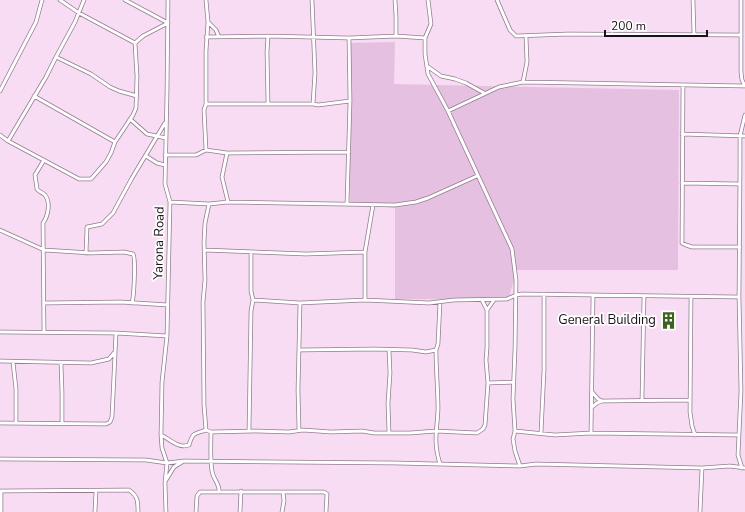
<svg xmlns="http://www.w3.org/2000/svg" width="745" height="512" viewBox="0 0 745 512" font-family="'Nunito Sans',sans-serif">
  <rect width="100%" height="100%" fill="#f7dcf3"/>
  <path fill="#e6c0e0" d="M 395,42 L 394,84 L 679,90 L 678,270 L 517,270 L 508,300 L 395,299 L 395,208 L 350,203 L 348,43 Z"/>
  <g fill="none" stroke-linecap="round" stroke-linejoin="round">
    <defs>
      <path id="minor" d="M 60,0 L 79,13 L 135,43
        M 125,0 L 168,23 L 143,36 L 135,43
        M 206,0 L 208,22 L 206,51 L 206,104 L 204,110 L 206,150
        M 312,0 L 315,73 L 313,104
        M 395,0 L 396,16 L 396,36
        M 428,0 L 431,24 L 425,38 L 425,54 L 428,74 L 448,111 L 512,249 L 516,280 L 515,349 L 513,399 L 515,431 L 513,439 L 515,451 L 520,466
        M 497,0 L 510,30 L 516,36 L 568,34 L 741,35
        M 693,0 L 694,35
        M 741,0 L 741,72 L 742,80 L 745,86
        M 208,22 L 216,30 L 219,37
        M 268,36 L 267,52 L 268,104
        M 206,37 L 268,36 L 349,38 L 396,36 L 425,38
        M 56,57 L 91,74 L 110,87 L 119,91 L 137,96
        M 427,66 L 441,76 L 455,79 L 466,83 L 484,93
        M 523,82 L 527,62 L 526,36
        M 683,85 L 682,243 L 686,245 L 692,247 L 740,247
        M 0,91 L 36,22 L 42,0
        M 34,96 L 115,142
        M 206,104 L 313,104 L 318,105 L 350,101
        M 448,111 L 499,87 L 523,82 L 745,86
        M 130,119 L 147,134 L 166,138
        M 682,134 L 745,136
        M 0,135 L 8,141 L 79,179 L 91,179 L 106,162 L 111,153 L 115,142 L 133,115 L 136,108 L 137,76 L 135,43
        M 8,141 L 46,77 L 56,57 L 75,22 L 84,0
        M 227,153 L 222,177 L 228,202
        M 165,155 L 196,155 L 206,150 L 227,153 L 349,152
        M 146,156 L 157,163 L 165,165
        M 682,183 L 740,184
        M 170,202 L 209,204 L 228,202 L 395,205 L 416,202 L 428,198 L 477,176
        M 209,204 L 205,223 L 204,242 L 205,280 L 203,302 L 204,405 L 206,430 L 211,432
        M 347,204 L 350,101 L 349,38
        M 0,230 L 44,250 L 91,253 L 124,252 L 133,254 C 136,258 134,296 132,303
        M 204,250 L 306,254 L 365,252
        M 86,253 L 87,227 L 102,224 L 113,213 L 132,178 L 165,123
        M 691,297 L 690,412 L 692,426 L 695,435
        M 253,300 L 300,303 L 365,300 L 429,303 L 454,300 L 507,299 L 516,295 L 522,294 L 739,297
        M 365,300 L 365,252 L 373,205
        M 440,302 L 438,344 L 436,350 C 436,370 438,390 438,409 C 437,432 433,441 440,464
        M 45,303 L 121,302 L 168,305
        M 487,310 L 494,300
        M 0,332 L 116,333 L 167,336
        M 44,332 L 43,223 C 48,216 51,203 45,195 C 42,192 39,192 37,189 L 35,175 L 44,160
        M 299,350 L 375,349 L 412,350 L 426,352 L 436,350
        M 389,350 L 390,373 L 388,403 L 389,433
        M 0,361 L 91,363 L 109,359 L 114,353
        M 13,362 L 16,389 L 16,423
        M 61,363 L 62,392 L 62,424
        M 488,383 L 514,382
        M 592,392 L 598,399 L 602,401
        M 642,399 L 644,296
        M 592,407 L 597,403 L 602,401 L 690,400
        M 0,423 L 106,424 L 110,422 L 112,417 L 116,333
        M 299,430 L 298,390 L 300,303
        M 249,431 L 251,311 L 253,300 L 251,291 L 251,253
        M 515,431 L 555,435 L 591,433 L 738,435
        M 541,433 L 544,370 L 544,294
        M 591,433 L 593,296
        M 161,435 C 170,439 178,449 189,445 C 193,432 194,434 206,430
        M 0,459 L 146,460 L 167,463 L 184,461 L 396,463 L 520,466 L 536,464 L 702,468 L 730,466 L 745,468
        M 742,468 L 738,455 L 741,391 L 739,297 L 740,167 L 740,136 L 745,115
        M 166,480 L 174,467 L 182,462
        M 0,491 L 129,490 C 138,496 138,502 138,512
        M 219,492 C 220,484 213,479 212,471 C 210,459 211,444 211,432 L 256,431 L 289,432 L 303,430 L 331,432 L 362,431 L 374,433 L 410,433 L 436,431 L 477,433 L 483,429 L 485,425 L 488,383 L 486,360 L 487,348 L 487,310 L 482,300
        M 1,512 L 1,491
        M 95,512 L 96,491
        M 166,512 L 165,483 L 167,463 L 162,448 L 161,435 L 162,382 L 167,336 L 170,202 L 165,184 L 167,93 L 168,0
        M 196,512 L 197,496 L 200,492 L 324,492 L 327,494 L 326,512
        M 240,512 L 241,491
        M 282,512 L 284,501 L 283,492
        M 700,512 L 702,468"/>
    </defs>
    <use href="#minor" stroke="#937b8f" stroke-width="4.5"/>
    <use href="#minor" stroke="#fff" stroke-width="3"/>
  </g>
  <defs>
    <symbol id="building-bare" viewBox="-9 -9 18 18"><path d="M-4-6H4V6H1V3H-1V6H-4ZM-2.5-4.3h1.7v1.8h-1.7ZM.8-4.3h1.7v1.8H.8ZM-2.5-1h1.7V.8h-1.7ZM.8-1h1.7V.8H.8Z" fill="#3b631e" stroke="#fff" stroke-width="2.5" paint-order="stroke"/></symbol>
  </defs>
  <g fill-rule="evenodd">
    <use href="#building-bare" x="656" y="308" width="25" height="25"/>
  </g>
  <g text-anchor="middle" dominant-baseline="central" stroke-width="3.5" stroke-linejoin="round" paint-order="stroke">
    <g font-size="13" fill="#1b1219" stroke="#fff">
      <text transform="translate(159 243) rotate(-89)">Yarona Road</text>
    </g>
    <g font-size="13" fill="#1b1219" stroke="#fff" text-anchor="end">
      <text x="656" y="320">General Building</text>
    </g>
  </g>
  <path d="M605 30v6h102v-6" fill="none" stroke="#1b1219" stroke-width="2"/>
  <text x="611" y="30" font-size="12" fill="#1b1219" stroke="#ffffff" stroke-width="3" paint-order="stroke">200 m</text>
</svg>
